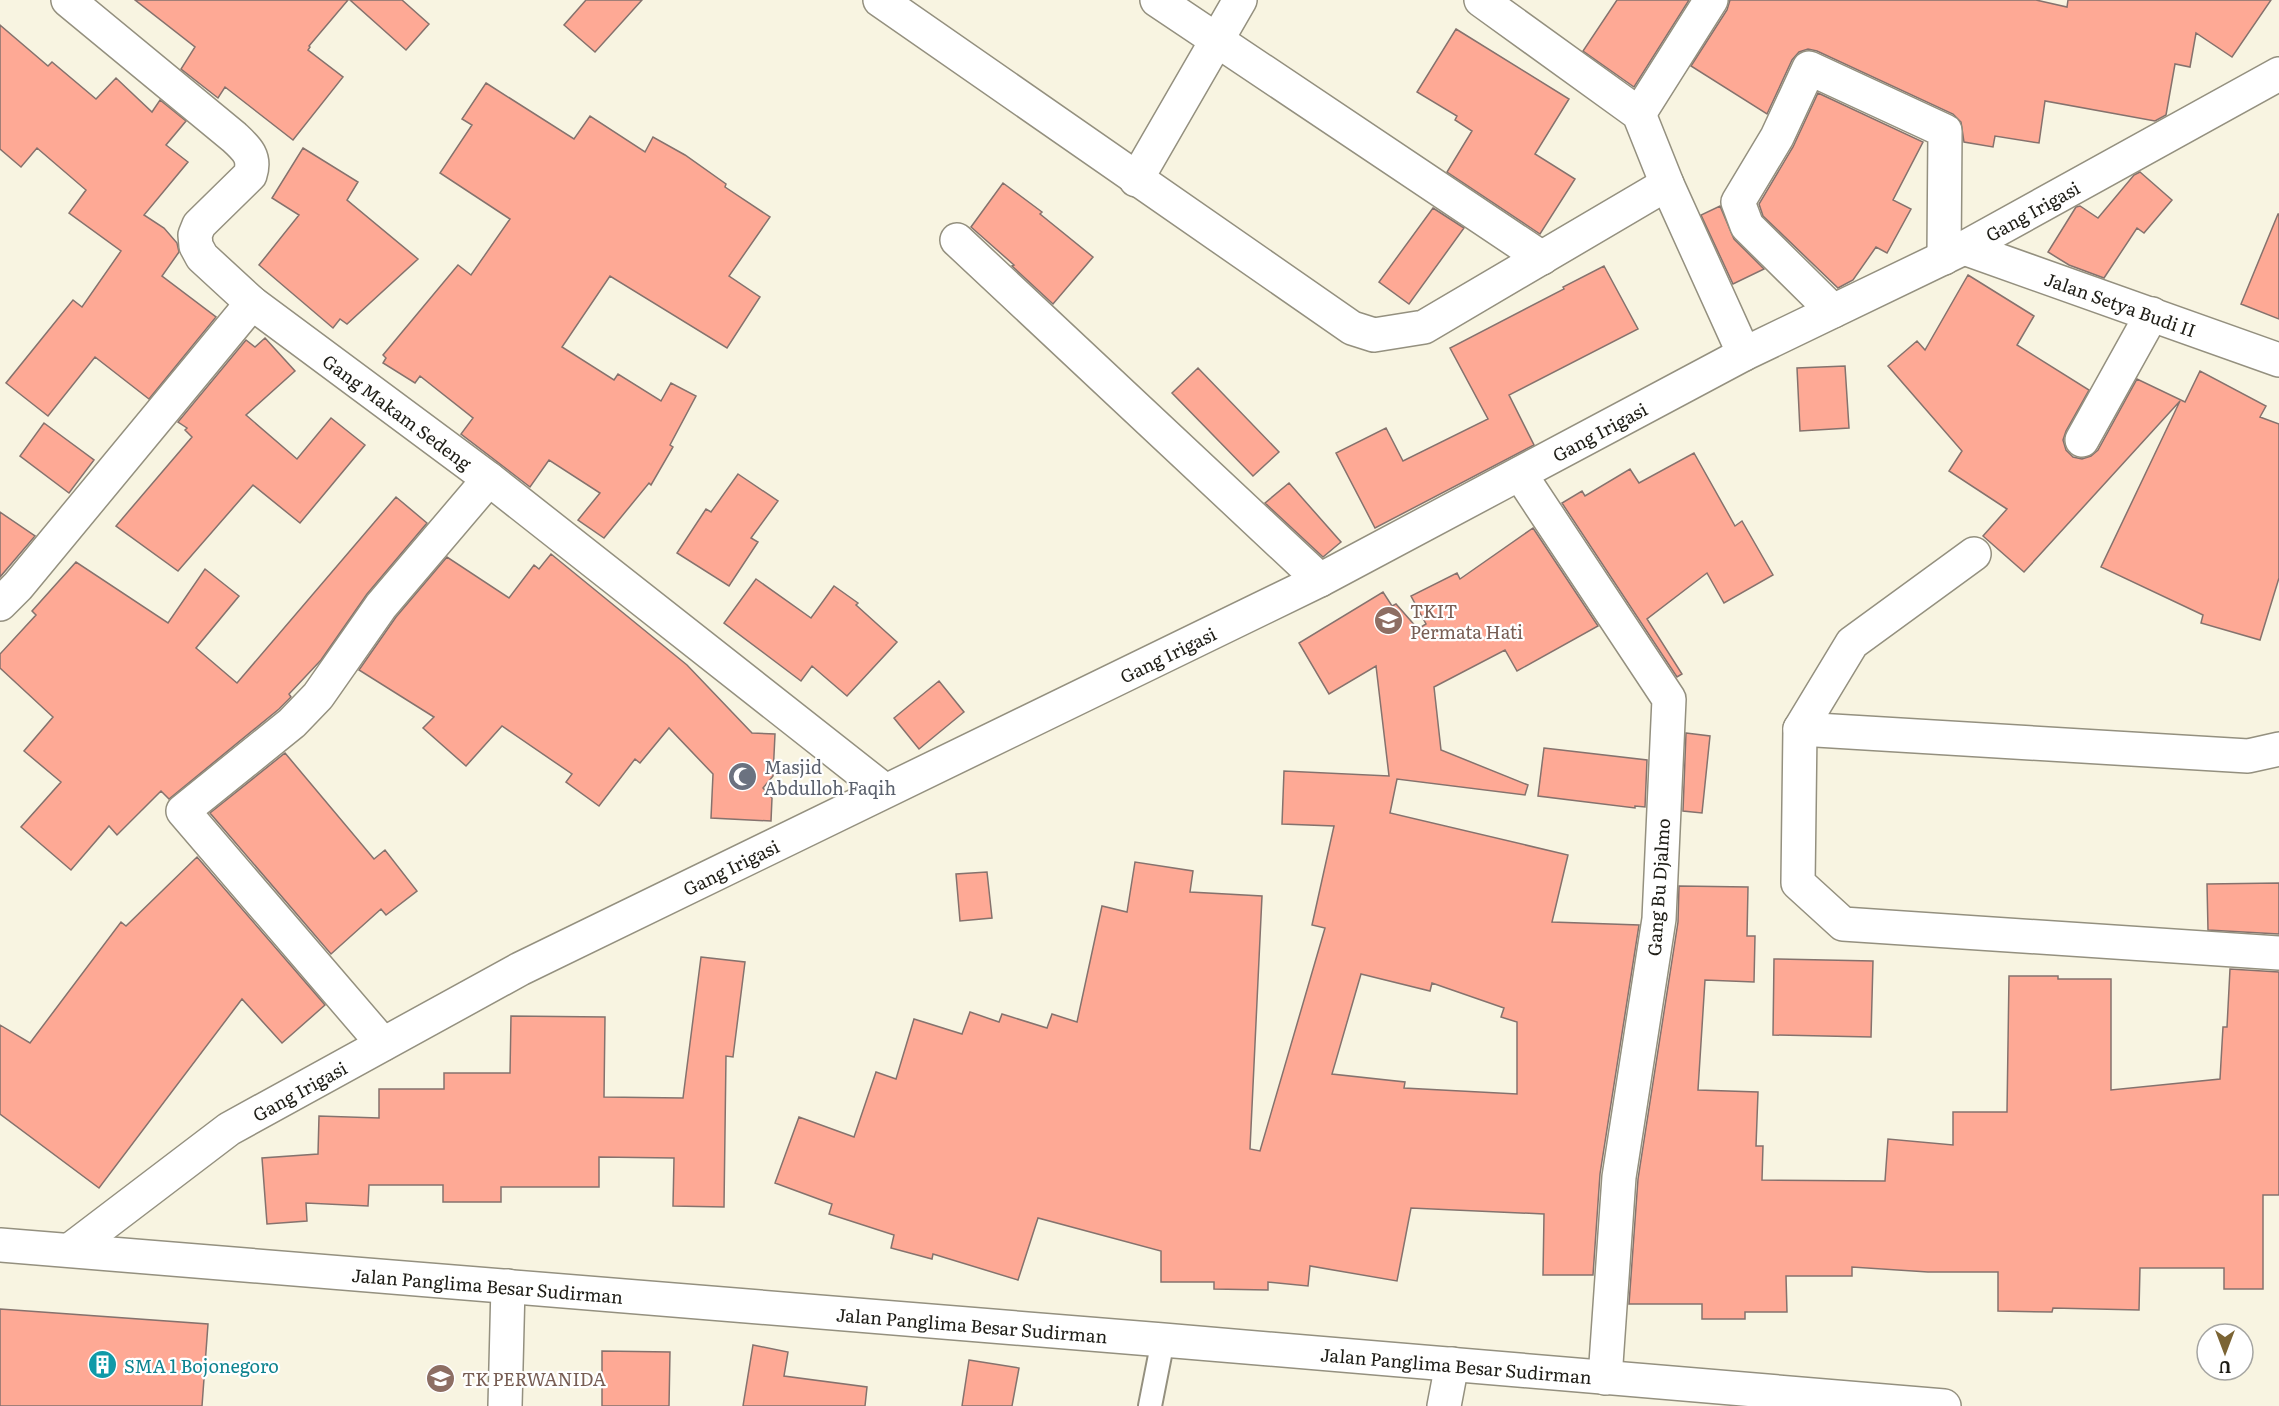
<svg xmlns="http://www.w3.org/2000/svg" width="2279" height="1406" viewBox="0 0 2279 1406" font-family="Literata,serif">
  <rect width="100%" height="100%" fill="#f8f4e1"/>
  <path fill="#fea995" stroke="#85726d" stroke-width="1.5" fill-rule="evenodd" d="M 135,0 L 348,0 L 309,46 L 310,47 L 308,50 L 343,77 L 293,140 L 225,87 L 218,98 L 181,69 L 195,47 Z
    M 350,0 L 402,0 L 429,24 L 406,50 Z
    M 586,0 L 642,0 L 595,52 L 564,25 Z
    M 1617,0 L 1689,0 L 1634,87 L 1583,51 Z
    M 1730,0 L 2036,0 L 2067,7 L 2068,0 L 2271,0 L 2232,57 L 2196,33 L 2190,67 L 2175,64 L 2166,115 L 2155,121 L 2045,101 L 2039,143 L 1995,136 L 1993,147 L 1964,142 L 1961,122 L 1953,114 L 1817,51 L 1808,49 L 1799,52 L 1792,60 L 1767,114 L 1691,66 L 1727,10 Z
    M 0,25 L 48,66 L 52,62 L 96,99 L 116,78 L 152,112 L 160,100 L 186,121 L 166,145 L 188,162 L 144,215 L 164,228 L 177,243 L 179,252 L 162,276 L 216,317 L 149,399 L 95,357 L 48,416 L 6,383 L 73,300 L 82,307 L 121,251 L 69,213 L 86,190 L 37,148 L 21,167 L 0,149 Z
    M 1456,29 L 1569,99 L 1535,154 L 1575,179 L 1540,234 L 1447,172 L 1472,131 L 1455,120 L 1457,116 L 1417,92 Z
    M 486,83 L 574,139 L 590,116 L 645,152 L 653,137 L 685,155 L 726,184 L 725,187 L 770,217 L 729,276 L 760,297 L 727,348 L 610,276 L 562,347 L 614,380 L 618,374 L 661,401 L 671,383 L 696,396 L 670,445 L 673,447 L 651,485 L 649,483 L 604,538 L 578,520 L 600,493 L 549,460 L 530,487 L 461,434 L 473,418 L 420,376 L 415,383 L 383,363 L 386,358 L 383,355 L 458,265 L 471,275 L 510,219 L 440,173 L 472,125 L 462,119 Z
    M 1818,93 L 1923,142 L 1893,200 L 1911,209 L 1887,253 L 1876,247 L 1853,280 L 1838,288 L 1763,216 L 1759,204 L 1793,147 Z
    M 303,148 L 358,182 L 347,200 L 418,259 L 347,324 L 340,319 L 333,328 L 259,265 L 299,215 L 272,198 Z
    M 2140,172 L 2172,200 L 2144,233 L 2137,228 L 2104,278 L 2069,265 L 2048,252 L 2076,207 L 2080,206 L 2098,218 L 2134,175 Z
    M 1003,183 L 1042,212 L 1040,214 L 1093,257 L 1053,304 L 1012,266 L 1014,265 L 971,227 Z
    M 1720,206 L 1734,239 L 1764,269 L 1733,284 L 1701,215 Z
    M 1433,208 L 1464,228 L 1409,304 L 1379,282 Z
    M 2278,214 L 2279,214 L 2279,319 L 2241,304 Z
    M 1604,266 L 1638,329 L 1509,395 L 1534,445 L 1375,528 L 1336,453 L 1386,428 L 1403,461 L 1488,419 L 1450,348 L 1564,289 L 1563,287 Z
    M 1968,275 L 2034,316 L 2017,345 L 2089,390 L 2066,431 L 2063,440 L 2066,450 L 2073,457 L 2082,459 L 2091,456 L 2098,450 L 2137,379 L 2185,402 L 2200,371 L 2266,406 L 2260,417 L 2279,424 L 2279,578 L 2260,640 L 2201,623 L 2203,615 L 2101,567 L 2180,401 L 2024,572 L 1983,536 L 2007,509 L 1949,471 L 1962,451 L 1888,366 L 1917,341 L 1925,350 Z
    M 265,338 L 295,371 L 246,415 L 297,459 L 331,418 L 365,445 L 300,523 L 253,485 L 178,571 L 116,526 L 192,437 L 185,430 L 187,428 L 178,422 L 246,340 L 255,347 Z
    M 1845,366 L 1849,428 L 1800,431 L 1797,368 Z
    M 1198,368 L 1279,452 L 1253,476 L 1172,393 Z
    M 44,423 L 94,460 L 69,493 L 20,456 Z
    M 1694,453 L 1735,526 L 1742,521 L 1773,575 L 1724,603 L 1707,573 L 1647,619 L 1682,674 L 1677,677 L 1562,503 L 1582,491 L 1585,496 L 1630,469 L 1639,483 Z
    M 738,474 L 778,501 L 751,538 L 758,542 L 729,586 L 677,553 L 706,509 L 711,512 Z
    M 1289,483 L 1341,542 L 1323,557 L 1265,503 Z
    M 396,497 L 427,523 L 367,594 L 321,660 L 289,694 L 291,697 L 279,709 L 169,799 L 161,791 L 117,835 L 109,826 L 71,870 L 21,827 L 61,782 L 24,751 L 53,717 L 0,668 L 0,654 L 36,615 L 32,611 L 76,562 L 168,623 L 205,569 L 239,596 L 196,648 L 237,683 Z
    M 0,512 L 35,536 L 0,577 Z
    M 1533,528 L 1598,626 L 1517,671 L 1505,650 L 1434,687 L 1441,750 L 1528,785 L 1525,795 L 1397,779 L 1390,813 L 1568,855 L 1552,922 L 1639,925 L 1600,1174 L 1593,1275 L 1543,1275 L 1544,1214 L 1411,1208 L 1397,1281 L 1310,1266 L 1308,1286 L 1268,1282 L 1268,1290 L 1214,1289 L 1214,1282 L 1161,1282 L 1161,1251 L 1038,1218 L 1018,1280 L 933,1254 L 932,1259 L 891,1248 L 894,1235 L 829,1214 L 832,1204 L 775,1183 L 799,1117 L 854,1137 L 876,1072 L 896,1079 L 914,1019 L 962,1034 L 970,1012 L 999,1022 L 1002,1014 L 1047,1028 L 1052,1014 L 1077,1022 L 1102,906 L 1127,912 L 1135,862 L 1193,871 L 1190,892 L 1262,896 L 1250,1149 L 1260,1151 L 1325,928 L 1312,925 L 1334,826 L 1282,824 L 1284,771 L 1389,776 L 1376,666 L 1329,694 L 1299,643 L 1383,592 L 1392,606 L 1396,604 L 1418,629 L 1426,624 L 1411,596 L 1457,573 L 1460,579 ZM 1361,974 L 1430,991 L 1432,983 L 1504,1008 L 1501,1017 L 1517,1022 L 1517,1094 L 1404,1088 L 1405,1082 L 1332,1074 Z
    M 551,554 L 687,665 L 752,733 L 775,734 L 773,776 L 763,788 L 772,798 L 771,821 L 711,818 L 713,774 L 669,728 L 640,763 L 635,759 L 599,806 L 566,782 L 572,774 L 502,726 L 466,766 L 423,728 L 434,717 L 359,670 L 396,617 L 447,557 L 509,598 L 534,565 L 539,569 Z
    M 756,579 L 811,618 L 834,586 L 858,603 L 856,605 L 897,642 L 847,696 L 812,666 L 801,681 L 724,623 Z
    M 939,681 L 964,712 L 919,749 L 894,718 Z
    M 1686,733 L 1710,736 L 1702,813 L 1683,811 Z
    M 1544,748 L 1647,760 L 1645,807 L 1635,806 L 1635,808 L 1538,796 Z
    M 285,753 L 374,859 L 385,850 L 417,891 L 386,915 L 381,909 L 331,954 L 210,813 Z
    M 197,857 L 325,1005 L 282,1043 L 242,999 L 99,1188 L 0,1114 L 0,1025 L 30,1043 L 121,922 L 126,926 Z
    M 987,872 L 992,918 L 960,921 L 956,874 Z
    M 2279,883 L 2279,934 L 2208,930 L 2207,884 Z
    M 1679,886 L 1748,887 L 1747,936 L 1755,936 L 1754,982 L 1705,980 L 1698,1090 L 1758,1092 L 1756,1146 L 1763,1146 L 1762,1180 L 1885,1181 L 1888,1139 L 1953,1145 L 1953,1112 L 2007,1112 L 2009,976 L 2058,976 L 2058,979 L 2111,979 L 2111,1090 L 2220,1079 L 2223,1027 L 2227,1027 L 2230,969 L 2279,972 L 2279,1195 L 2263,1195 L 2263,1289 L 2224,1289 L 2224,1268 L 2140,1268 L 2139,1310 L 2053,1308 L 2052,1312 L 1998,1311 L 1998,1272 L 1928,1272 L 1852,1267 L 1852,1276 L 1786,1276 L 1787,1312 L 1745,1312 L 1745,1319 L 1702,1319 L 1702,1304 L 1629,1304 L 1638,1179 L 1678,922 Z
    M 701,957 L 745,962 L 733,1057 L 726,1056 L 724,1207 L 673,1206 L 674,1158 L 599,1157 L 599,1187 L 501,1187 L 501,1202 L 443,1202 L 443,1185 L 369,1185 L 368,1206 L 306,1203 L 307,1221 L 267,1224 L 262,1158 L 318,1154 L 319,1116 L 379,1118 L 379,1089 L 444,1089 L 444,1073 L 510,1073 L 511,1016 L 605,1017 L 604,1097 L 683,1098 Z
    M 1774,959 L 1873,961 L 1871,1037 L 1773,1035 Z
    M 0,1309 L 208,1324 L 202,1406 L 0,1406 Z
    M 753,1345 L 788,1352 L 784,1376 L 867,1387 L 865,1406 L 743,1406 Z
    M 602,1351 L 670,1352 L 669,1406 L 602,1406 Z
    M 969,1360 L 1019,1368 L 1012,1406 L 962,1406 Z"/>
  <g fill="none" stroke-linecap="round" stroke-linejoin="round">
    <defs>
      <path id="lane" d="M 1150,1406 L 1163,1340"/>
      <g id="street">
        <path id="s1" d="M 68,0 L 234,137 C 247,149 256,157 250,175 L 199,225 L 195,235 L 196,246 L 202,257 L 252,303 L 489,479 L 884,790"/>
        <path d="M 880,0 L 1352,328 L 1374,335 L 1424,327 L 1667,184"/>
        <path d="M 1157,0 L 1542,258"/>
        <path d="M 1481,0 L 1639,114 L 1667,184 L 1744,354"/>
        <path d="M 1639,114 L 1711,0"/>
        <path d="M 1136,180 L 1240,0"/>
        <path d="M 957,240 L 1320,580"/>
        <path id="s2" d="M 1964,248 L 2279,360"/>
        <path d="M 1833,311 L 1747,226 L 1738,202 L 1777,137 L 1809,68 L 1945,131 L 1944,258"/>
        <path d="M 2082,440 L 2152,314"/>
        <path d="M 1520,474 L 1669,699 L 1659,919 L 1619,1177 L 1605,1378"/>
        <path d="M 1974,554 L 1852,643 L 1800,729 L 1798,883 L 1843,924 L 2279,953"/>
        <path d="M 0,604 L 18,586 L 252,303"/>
        <path d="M 1800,729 L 2248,756 L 2279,749"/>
        <path d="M 383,1044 L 183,811 L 292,723 L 318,696 L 381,606 L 489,479"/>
        <path id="s3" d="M 70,1250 L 229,1129 L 520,969 L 1320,580 L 1744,354 L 1964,248 L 2279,74"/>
        <path d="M 1444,1406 L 1452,1364"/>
      </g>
      <path id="secondary" d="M 505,1406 L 508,1286"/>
      <g id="primary">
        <path id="s4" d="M 0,1245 L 1163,1340 L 1944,1406"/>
      </g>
    </defs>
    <use href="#lane" stroke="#94907f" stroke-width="26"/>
    <use href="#street" stroke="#94907f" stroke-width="36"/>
    <use href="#secondary" stroke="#94907f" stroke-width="36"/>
    <use href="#primary" stroke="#94907f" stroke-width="36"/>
    <use href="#lane" stroke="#fff" stroke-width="22"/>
    <use href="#street" stroke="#fff" stroke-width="33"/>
    <use href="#secondary" stroke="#fff" stroke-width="33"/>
    <use href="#primary" stroke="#fff" stroke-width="33"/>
  </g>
  <defs>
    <symbol id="school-disc" viewBox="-11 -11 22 22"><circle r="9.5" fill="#8d6e63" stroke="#fff"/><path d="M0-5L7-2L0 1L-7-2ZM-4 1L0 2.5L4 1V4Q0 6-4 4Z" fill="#fff"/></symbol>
    <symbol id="mosque-disc" viewBox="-11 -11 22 22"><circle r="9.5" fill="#6b7280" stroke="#fff"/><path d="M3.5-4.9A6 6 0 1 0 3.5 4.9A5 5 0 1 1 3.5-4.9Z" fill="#fff"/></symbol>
    <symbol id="building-disc" viewBox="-11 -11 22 22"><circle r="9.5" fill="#0f9aa8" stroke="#fff"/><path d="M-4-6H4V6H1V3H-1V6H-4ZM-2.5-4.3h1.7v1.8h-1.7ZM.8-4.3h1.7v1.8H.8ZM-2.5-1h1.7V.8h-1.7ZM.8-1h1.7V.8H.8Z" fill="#fff"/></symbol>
  </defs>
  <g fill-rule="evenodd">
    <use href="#school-disc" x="1372" y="604" width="33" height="33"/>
    <use href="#mosque-disc" x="726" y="760" width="33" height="33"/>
    <use href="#building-disc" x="86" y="1348" width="33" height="33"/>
    <use href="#school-disc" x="424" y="1362" width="33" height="33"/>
  </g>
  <g text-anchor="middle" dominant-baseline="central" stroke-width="4.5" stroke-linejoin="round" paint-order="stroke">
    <g font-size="18" fill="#1e1d16" stroke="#fff">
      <text stroke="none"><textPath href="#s3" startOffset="2224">Gang Irigasi</textPath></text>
      <text stroke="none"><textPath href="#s2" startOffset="166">Jalan Setya Budi II</textPath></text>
      <text stroke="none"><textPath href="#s1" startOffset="615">Gang Makam Sedeng</textPath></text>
      <text stroke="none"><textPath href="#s3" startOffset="1738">Gang Irigasi</textPath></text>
      <text stroke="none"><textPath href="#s3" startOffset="1252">Gang Irigasi</textPath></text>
      <text stroke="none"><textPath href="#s3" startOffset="766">Gang Irigasi</textPath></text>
      <text transform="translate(1658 887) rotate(-86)">Gang Bu Djalmo</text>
      <text stroke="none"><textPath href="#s3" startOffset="280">Gang Irigasi</textPath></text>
      <text stroke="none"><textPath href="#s4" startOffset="489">Jalan Panglima Besar Sudirman</textPath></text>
      <text stroke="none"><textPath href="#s4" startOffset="975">Jalan Panglima Besar Sudirman</textPath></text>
      <text stroke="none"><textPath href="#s4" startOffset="1461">Jalan Panglima Besar Sudirman</textPath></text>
    </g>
    <g font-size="18" fill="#785e54" stroke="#fff" text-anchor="start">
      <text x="1410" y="610">TKIT<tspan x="1410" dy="21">Permata Hati</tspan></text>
      <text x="462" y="1378">TK PERWANIDA</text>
    </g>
    <g font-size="18" fill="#5b616d" stroke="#fff" text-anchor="start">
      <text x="764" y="766">Masjid<tspan x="764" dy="21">Abdulloh Faqih</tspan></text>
    </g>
    <g font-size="18" fill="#0d838f" stroke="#fff" text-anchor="start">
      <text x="124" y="1365">SMA 1 Bojonegoro</text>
    </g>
  </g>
  <g transform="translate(2225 1352) rotate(180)"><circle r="28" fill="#ffffff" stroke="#a5a5a2" stroke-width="1.5"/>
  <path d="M0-4.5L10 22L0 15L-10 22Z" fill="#7b6434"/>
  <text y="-9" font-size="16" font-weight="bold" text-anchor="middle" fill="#1e1d16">U</text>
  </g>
</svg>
